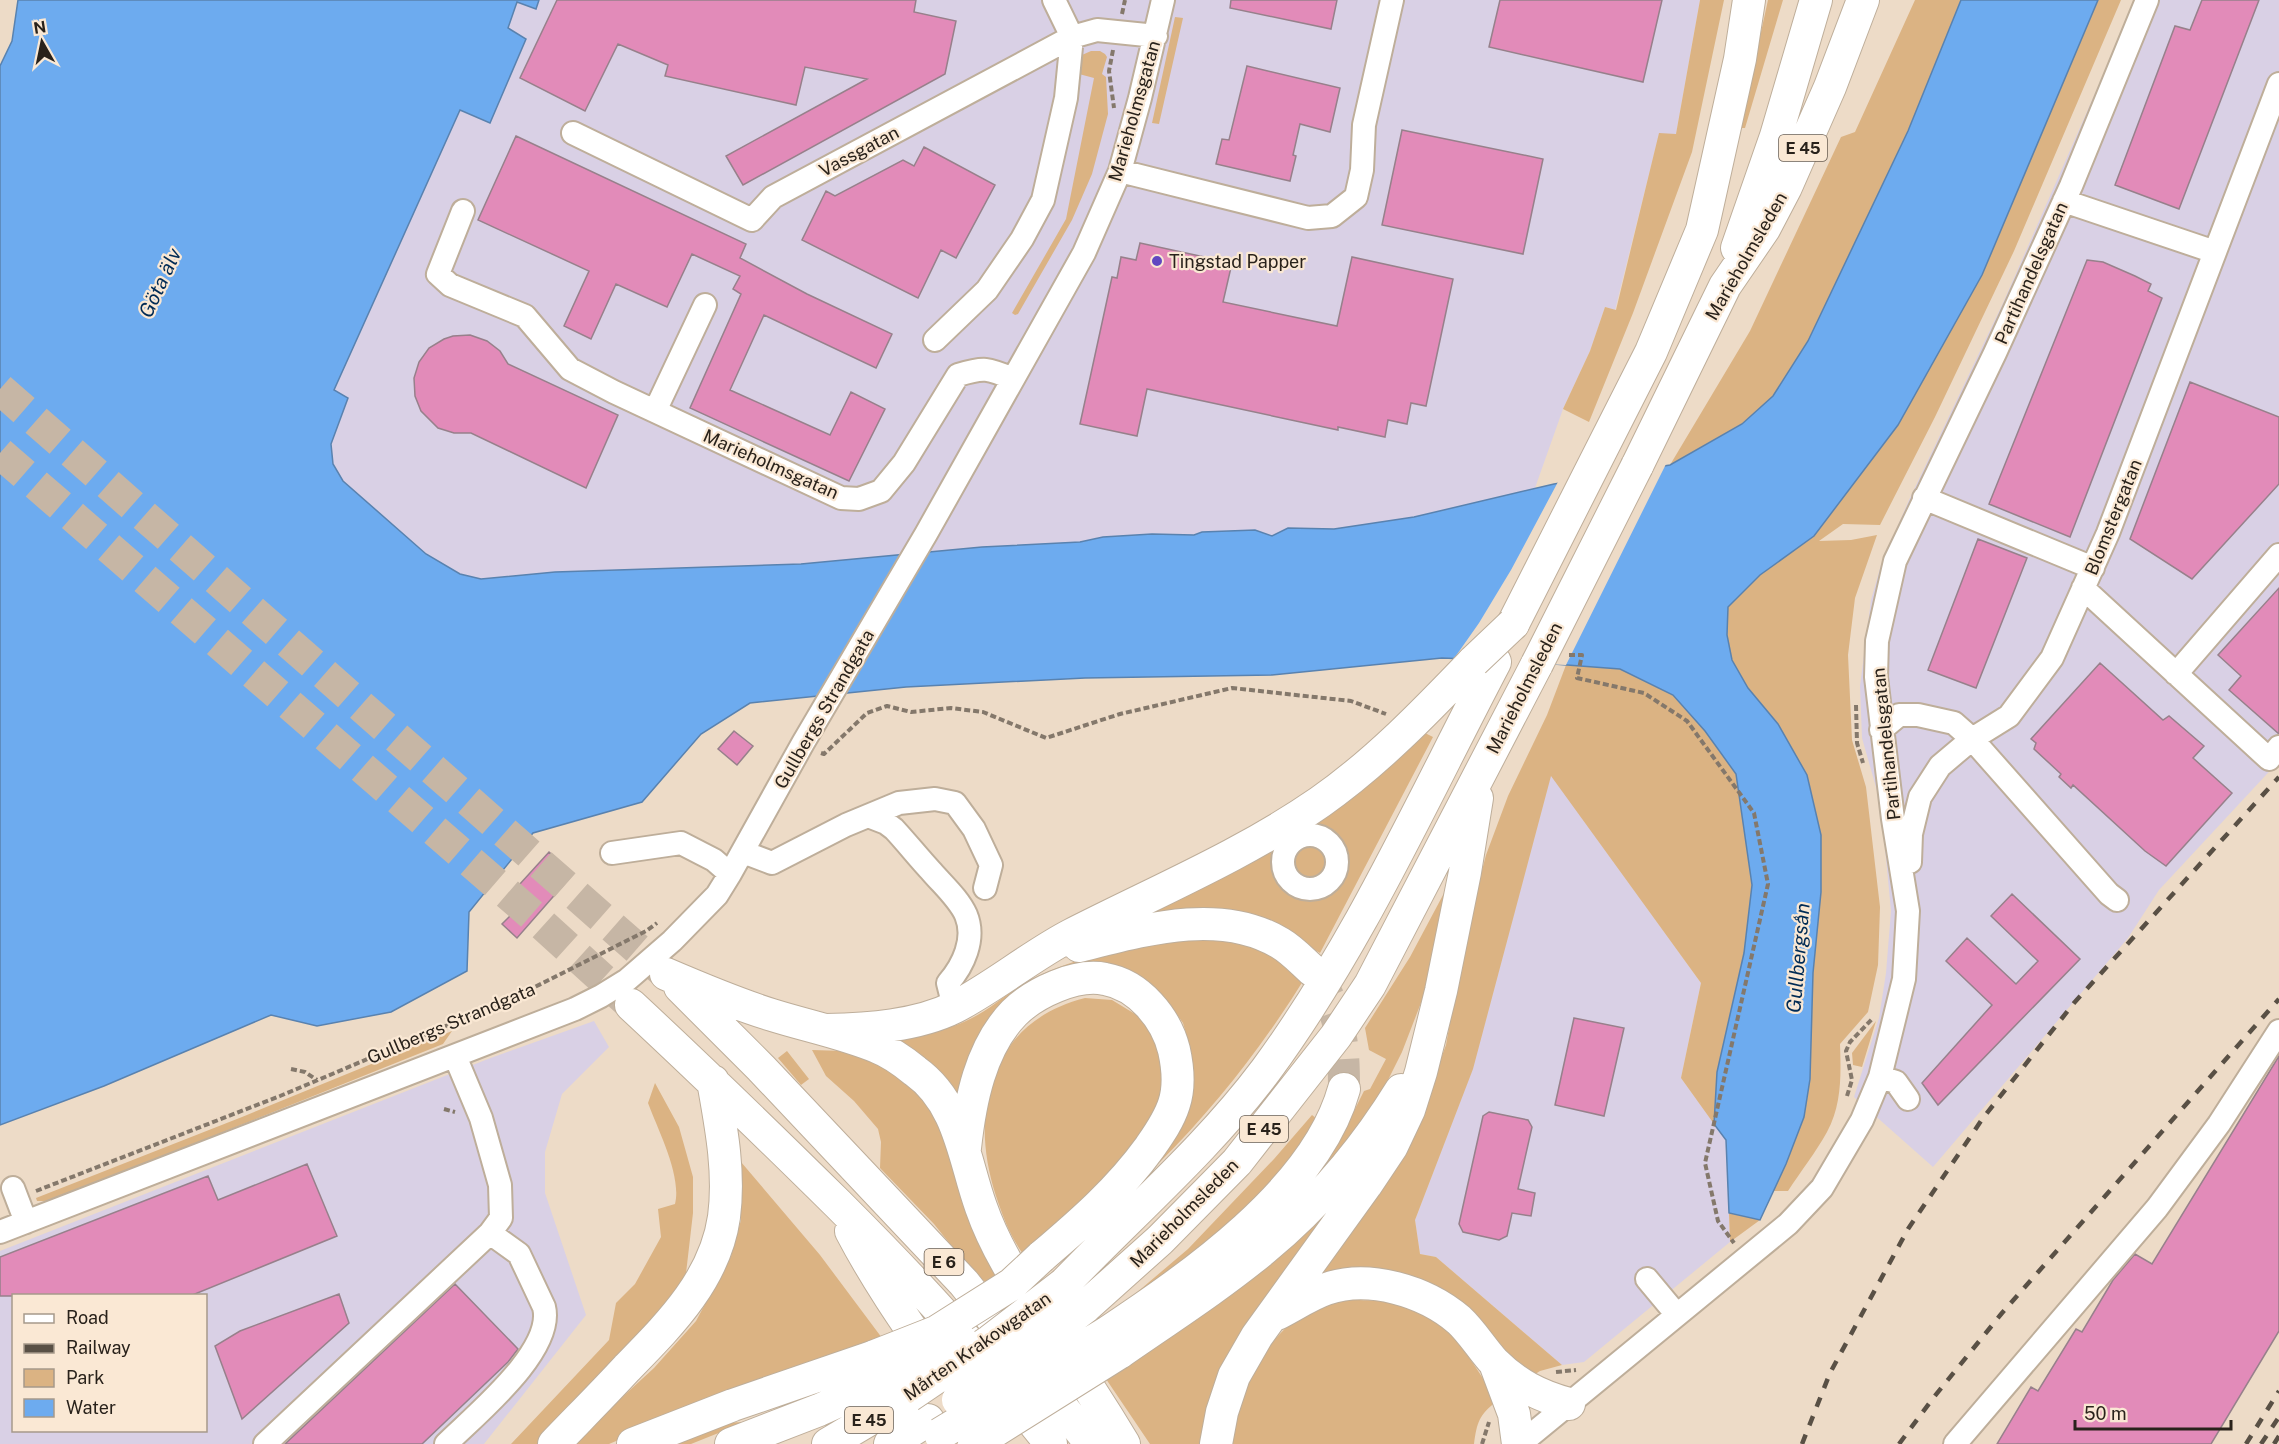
<svg xmlns="http://www.w3.org/2000/svg" width="2279" height="1444" viewBox="0 0 2279 1444" font-family="'Public Sans',sans-serif">
  <rect width="100%" height="100%" fill="#eddbc7"/>
  <path fill="#d9d0e5" fill-rule="evenodd" d="M 539,0 L 1700,0 L 1676,134 L 1659,134 L 1615,310 L 1605,307 L 1590,351 L 1563,409 L 1535,488 L 1414,517 L 1334,529 L 1288,528 L 1272,536 L 1255,530 L 1202,532 L 1194,535 L 1152,534 L 1103,537 L 1080,542 L 801,564 L 555,572 L 481,579 L 460,574 L 426,554 L 343,481 L 333,464 L 331,444 L 348,399 L 334,390 L 460,110 L 490,122 L 526,39 L 507,28 L 518,2 L 536,9 Z
    M 2136,0 L 2279,0 L 2279,761 L 2159,890 L 2128,938 L 1933,1167 L 1854,1097 L 1879,1018 L 1886,973 L 1891,911 L 1881,805 L 1862,738 L 1860,686 L 1871,600 L 1881,565 L 1909,500 L 2003,303 Z
    M 1551,775 L 1701,983 L 1681,1078 L 1726,1140 L 1730,1242 L 1584,1362 L 1562,1365 L 1436,1257 L 1420,1254 L 1415,1220 L 1473,1068 Z
    M 594,1021 L 609,1047 L 562,1094 L 545,1152 L 545,1193 L 586,1315 L 484,1444 L 0,1444 L 0,1251 L 488,1059 ZM 14,1296 L 206,1296 L 206,1430 L 14,1430 Z"/>
  <path fill="#dbb383" d="M 1700,0 L 1724,0 L 1692,152 L 1633,313 L 1589,422 L 1563,409 L 1590,351 L 1605,307 L 1616,310 L 1659,133 L 1676,134 Z
    M 1768,0 L 1783,0 L 1745,128 L 1740,128 Z
    M 1915,0 L 1961,0 L 1908,131 L 1808,341 L 1773,396 L 1742,424 L 1670,465 L 1750,331 L 1841,137 L 1855,132 Z
    M 2098,0 L 2121,0 L 2014,251 L 1935,417 L 1880,525 L 1843,524 L 1819,541 L 1851,540 L 1877,535 L 1855,598 L 1848,655 L 1852,740 L 1866,787 L 1880,907 L 1878,965 L 1868,1012 L 1840,1044 C 1841,1074 1842,1105 1827,1132 C 1816,1152 1801,1171 1788,1191 L 1773,1191 L 1804,1117 L 1810,1079 L 1813,973 L 1821,892 L 1821,835 L 1807,775 L 1778,724 L 1748,688 L 1732,660 L 1727,635 L 1728,607 L 1760,575 L 1814,536 L 1982,275 Z
    M 1175,17 L 1183,18 L 1159,124 L 1152,123 Z
    M 1091,51 L 1100,51 L 1105,54 L 1107,57 L 1102,74 L 1106,77 L 1108,114 L 1092,174 L 1072,220 L 1018,314 L 1015,315 L 1012,313 L 1066,219 L 1094,78 L 1079,74 L 1079,72 L 1082,55 Z
    M 1566,665 L 1620,669 L 1673,695 L 1705,731 L 1736,774 L 1752,885 L 1744,953 L 1717,1072 L 1714,1124 L 1681,1078 L 1701,983 L 1551,776 L 1473,1069 L 1415,1220 L 1420,1254 L 1436,1257 L 1562,1365 L 1540,1371 L 1529,1378 L 1375,1273 L 1322,1272 L 1420,1114 L 1446,1045 L 1466,931 L 1486,855 L 1508,796 L 1547,715 Z
    M 1423,732 L 1433,737 L 1320,953 L 1252,914 L 1212,912 L 1130,921 Z
    M 1451,880 L 1424,995 L 1402,1052 L 1380,1096 L 1321,1178 L 1277,1217 L 1328,1155 L 1348,1123 L 1364,1091 L 1370,1089 L 1386,1059 L 1369,1050 L 1365,1028 L 1410,957 Z
    M 1205,938 L 1261,948 L 1303,981 C 1262,1047 1215,1107 1160,1162 L 1152,1159 L 1190,1084 L 1192,1055 L 1183,1023 L 1165,998 L 1146,983 L 1038,985 L 962,1113 L 945,1082 L 930,1063 L 885,1036 C 914,1033 943,1033 970,1019 C 993,1008 1012,988 1036,977 C 1089,952 1147,943 1205,938 Z
    M 1085,998 L 1112,1000 L 1140,1017 L 1159,1041 L 1165,1100 L 1106,1181 L 1023,1254 C 1010,1236 1003,1217 996,1196 C 968,1111 990,1022 1085,998 Z
    M 1876,1021 L 1862,1067 L 1853,1065 L 1852,1053 Z
    M 452,1031 L 443,1044 L 51,1201 L 37,1201 L 36,1198 L 242,1117 Z
    M 812,1050 L 844,1051 L 864,1056 L 911,1082 L 941,1125 L 998,1274 L 986,1283 L 966,1264 L 934,1224 L 880,1168 L 881,1142 L 878,1129 L 854,1101 L 826,1076 Z
    M 787,1051 L 809,1079 L 801,1085 L 778,1058 Z
    M 655,1083 L 679,1127 L 693,1177 L 693,1213 L 685,1282 L 603,1381 L 538,1444 L 511,1444 L 609,1340 L 616,1303 L 635,1284 L 661,1237 L 658,1209 L 675,1204 C 682,1176 658,1130 648,1103 Z
    M 1312,1115 L 1317,1119 L 1293,1157 L 1252,1205 L 1139,1298 L 1135,1294 L 1188,1249 L 1274,1159 Z
    M 741,1162 L 820,1255 L 882,1338 L 692,1409 L 609,1444 L 571,1444 L 654,1368 L 696,1321 L 731,1256 L 741,1220 Z
    M 1343,1192 L 1203,1444 L 1150,1444 L 1104,1376 Z
    M 1729,1213 L 1760,1220 L 1730,1242 Z
    M 1344,1300 C 1370,1300 1399,1300 1422,1312 C 1453,1327 1479,1372 1497,1401 C 1479,1415 1477,1422 1474,1444 L 1231,1444 C 1235,1395 1263,1341 1304,1313 C 1315,1306 1332,1304 1344,1300 Z
    M 746,1422 L 691,1444 L 663,1444 L 719,1423 Z"/>
  <path fill="#6dabef" stroke="#5982af" stroke-width="1.5" d="M 18,0 L 539,0 L 536,9 L 517,2 L 508,28 L 526,39 L 490,123 L 460,110 L 334,390 L 348,398 L 331,444 L 333,464 L 343,481 L 426,554 L 460,574 L 481,579 L 555,572 L 801,564 L 982,547 L 1080,542 L 1103,537 L 1152,534 L 1194,535 L 1202,532 L 1255,530 L 1272,536 L 1288,528 L 1334,529 L 1414,517 L 1554,484 L 1670,465 L 1742,424 L 1773,396 L 1808,341 L 1908,131 L 1961,0 L 2098,0 L 1982,275 L 1898,425 L 1814,536 L 1760,575 L 1728,607 L 1727,635 L 1732,660 L 1748,688 L 1778,724 L 1807,775 L 1821,835 L 1821,892 L 1813,973 L 1810,1079 L 1804,1117 L 1786,1164 L 1760,1220 L 1729,1213 L 1726,1140 L 1714,1124 L 1717,1072 L 1744,953 L 1752,885 L 1736,774 L 1705,731 L 1673,695 L 1620,669 L 1515,661 L 1442,658 L 1272,675 L 1085,678 L 906,687 L 750,703 L 701,734 L 642,802 L 533,833 L 469,912 L 467,971 L 391,1012 L 317,1026 L 271,1015 L 104,1086 L 0,1125 L 0,66 L 12,41 Z"/>
  <path fill="#eddbc7" d="M 1666,464 L 1566,665 L 1453,660 L 1479,623 L 1511,570 L 1559,480 Z"/>
  <path fill="#e28bb9" stroke="#97808b" stroke-width="1.5" d="M 557,0 L 916,0 L 914,12 L 956,21 L 945,74 L 743,185 L 726,156 L 867,79 L 805,67 L 796,105 L 665,76 L 668,65 L 618,44 L 585,111 L 520,78 Z
    M 1231,0 L 1337,0 L 1331,29 L 1230,8 Z
    M 1500,0 L 1662,0 L 1643,82 L 1489,47 Z
    M 2202,0 L 2259,0 L 2179,209 L 2115,185 L 2175,26 L 2190,30 Z
    M 1247,66 L 1340,88 L 1330,132 L 1300,124 L 1293,155 L 1296,156 L 1290,181 L 1216,164 L 1222,139 L 1229,140 Z
    M 1402,130 L 1543,159 L 1523,254 L 1382,225 Z
    M 516,136 L 746,244 L 740,258 L 807,294 L 892,334 L 876,368 L 764,315 L 730,390 L 830,435 L 851,392 L 885,409 L 849,481 L 690,408 L 741,294 L 733,289 L 740,276 L 692,254 L 667,307 L 616,284 L 591,339 L 564,326 L 589,271 L 478,220 Z
    M 924,147 L 995,185 L 956,258 L 941,250 L 918,298 L 802,240 L 826,191 L 835,196 L 903,160 L 914,166 Z
    M 1140,243 L 1232,263 L 1223,302 L 1337,326 L 1352,257 L 1453,279 L 1426,406 L 1411,403 L 1407,424 L 1388,420 L 1385,437 L 1338,427 L 1338,430 L 1147,389 L 1137,436 L 1080,424 L 1112,277 L 1117,278 L 1121,257 L 1136,260 Z
    M 2087,260 L 2103,262 L 2135,276 L 2151,284 L 2148,291 L 2162,298 L 2070,537 L 1989,504 Z
    M 470,335 L 487,341 L 500,351 L 508,364 L 618,415 L 586,488 L 471,433 L 454,433 L 438,428 L 421,411 L 415,396 L 414,378 L 419,362 L 429,348 L 444,339 L 453,336 Z
    M 2190,382 L 2279,417 L 2279,484 L 2192,579 L 2130,539 Z
    M 1978,539 L 2027,558 L 1976,688 L 1928,670 Z
    M 2279,588 L 2279,734 L 2229,690 L 2241,676 L 2218,655 Z
    M 2100,663 L 2163,720 L 2169,716 L 2204,746 L 2193,758 L 2232,793 L 2166,866 L 2145,851 L 2073,785 L 2071,788 L 2059,777 L 2061,774 L 2034,749 L 2036,743 L 2031,739 Z
    M 734,731 L 753,746 L 737,765 L 718,749 Z
    M 549,852 L 573,874 L 517,938 L 502,924 L 520,906 L 509,896 Z
    M 2012,894 L 2080,959 L 1938,1105 L 1922,1083 L 1992,1005 L 1946,961 L 1967,938 L 2016,984 L 2038,961 L 1991,916 Z
    M 1574,1018 L 1624,1028 L 1604,1116 L 1555,1105 Z
    M 2279,1056 L 2279,1331 L 2211,1444 L 1997,1444 L 2031,1387 L 2038,1391 L 2076,1329 L 2082,1332 L 2113,1280 L 2135,1254 L 2152,1264 Z
    M 1489,1112 L 1528,1120 L 1532,1127 L 1518,1189 L 1535,1193 L 1531,1216 L 1512,1213 L 1507,1236 L 1499,1240 L 1463,1232 L 1459,1224 L 1483,1116 Z
    M 307,1164 L 337,1236 L 190,1296 L 0,1296 L 0,1257 L 208,1176 L 218,1200 Z
    M 455,1284 L 518,1349 L 508,1362 L 422,1444 L 285,1444 Z
    M 339,1294 L 349,1323 L 242,1419 L 215,1346 L 240,1331 Z"/>
  <g fill="none" stroke-linecap="round" stroke-linejoin="round">
    <path stroke="#c6b6a5" stroke-width="32" stroke-dasharray="32 16" stroke-linecap="butt" d="M 0,389 L 666,974
      M 0,453 L 532,915 L 631,1005
      M 1312,970 C 1341,1009 1344,1042 1344,1089"/>
    <defs>
      <path id="minor" d="M 573,133 L 752,220 L 773,197 L 1072,37 L 1097,30 L 1156,36
        M 1120,171 L 1308,218 L 1332,216 L 1356,197 L 1362,170 L 1364,125 L 1392,0
        M 2064,201 L 2215,252
        M 463,211 L 438,274 L 450,285 L 525,316 L 570,369 L 614,392 L 841,498 L 859,499 L 881,491 L 904,463 L 958,375 C 984,367 988,368 1013,379
        M 935,340 L 987,290 L 1022,239 L 1043,200 L 1066,98 L 1072,37 L 1054,0
        M 655,411 L 705,305
        M 1924,498 L 2093,568
        M 2083,588 L 2269,759 L 2279,747
        M 2176,674 L 2279,555
        M 1881,730 L 1899,715 L 1918,715 L 1954,723 L 1972,739 L 2109,894 L 2117,900
        M 868,816 L 886,823 L 894,829 C 907,843 918,857 931,871 C 943,885 959,899 966,915 C 976,939 963,966 948,983 L 954,1007
        M1283 862a27 27 0 1 1 54 0a27 27 0 1 1-54 0Z
        M 743,852 L 772,863 L 846,825 L 899,803 L 935,799 L 955,803 L 974,829 L 991,865 L 985,888
        M 612,853 L 681,843 L 714,860 L 730,874
        M 1910,862 L 1911,834 L 1920,797 L 1940,766 L 1972,739 L 2009,716 L 2052,658 L 2108,533 L 2279,84
        M 1880,1077 L 1896,1082 L 1908,1099
        M 13,1188 L 26,1222
        M 0,1232 L 575,1009 L 601,996 L 627,980 L 672,941 L 717,895 L 730,874 L 803,743 L 926,534 L 1084,253 L 1120,171 L 1140,98 L 1163,0
        M 1647,1279 L 1677,1315
        M 265,1444 L 490,1233 L 501,1218 L 500,1185 L 481,1118 L 455,1056
        M 446,1444 C 474,1416 555,1351 544,1307 L 519,1254 L 490,1233
        M 1520,1444 L 1788,1224 L 1822,1188 L 1862,1120 L 1880,1077 L 1904,979 L 1908,911 L 1893,819 L 1876,677 L 1877,641 L 1895,561 L 1995,353 L 2071,186 L 2147,0
        M 1955,1444 L 2157,1208 L 2219,1124 L 2279,1031"/>
      <path id="highway" d="M 1737,248 L 1776,136 L 1816,0
        M 1637,466 L 1725,286 L 1764,229 L 1786,187 L 1830,87 L 1863,0
        M 1513,624 L 1651,352 L 1702,230 L 1740,59 L 1749,0
        M 1079,946 C 1143,930 1220,907 1280,943 C 1292,950 1302,961 1312,970
        M 666,974 C 701,989 736,1004 772,1015 C 807,1026 843,1033 877,1047 C 890,1052 904,1062 915,1071 C 960,1103 964,1160 981,1207 C 998,1256 1029,1299 1057,1341 C 1081,1375 1103,1409 1124,1444
        M 680,987 L 761,1068 L 964,1283 L 1091,1444
        M 631,1005 C 701,1070 770,1137 838,1204 C 883,1249 927,1294 969,1343
        M 826,1030 C 868,1029 917,1026 955,1007 C 995,986 1031,956 1071,935 C 1155,892 1242,856 1320,802 C 1377,762 1426,711 1474,661
        M 965,1148 C 970,1102 980,1048 1014,1013 C 1034,993 1076,973 1105,979 C 1139,985 1166,1018 1174,1050 C 1178,1068 1180,1086 1174,1104 C 1169,1120 1159,1134 1150,1147 C 1119,1190 1081,1223 1041,1257
        M 851,1231 C 875,1277 904,1319 933,1361
        M 1064,1284 C 1132,1213 1207,1149 1266,1070 C 1358,945 1423,799 1495,662
        M 1084,1308 L 1160,1240 L 1237,1162 L 1336,1036 L 1370,985 L 1537,664
        M 1277,1314 C 1293,1306 1309,1295 1326,1289 C 1369,1274 1425,1291 1459,1320 C 1472,1332 1482,1349 1494,1362 C 1516,1384 1539,1396 1569,1404
        M 1105,1334 C 1189,1278 1316,1191 1344,1089
        M 1119,1353 C 1168,1319 1218,1287 1264,1249 C 1318,1204 1364,1150 1401,1090
        M 1496,1366 L 1514,1414 L 1518,1444
        M 1008,1391 L 1051,1444
        M 554,1444 C 578,1419 603,1394 627,1368 C 669,1325 715,1280 724,1217 C 730,1172 721,1126 713,1081
        M 633,1444 L 733,1405 L 875,1356
        M 731,1444 L 819,1410 L 892,1377
        M 828,1444 L 909,1396
        M 890,1444 L 928,1420
        M 1216,1444 L 1222,1412 L 1234,1376 L 1257,1336 L 1366,1185 L 1392,1146 L 1409,1110 L 1421,1072 L 1441,991 L 1465,872 L 1477,798"/>
    </defs>
    <use href="#minor" stroke="#beae9a" stroke-width="26"/>
    <use href="#highway" stroke="#beae9a" stroke-width="34"/>
    <path stroke="#84786b" stroke-width="4" stroke-dasharray="6 3" stroke-linecap="butt" d="M 1122,14 L 1125,0
      M 1113,50 L 1109,71 L 1114,108
      M 1569,655 L 1582,655 L 1577,678 L 1644,693 L 1687,721 L 1754,813 L 1768,884 L 1705,1163 L 1718,1221 L 1734,1243
      M 1856,705 L 1857,743 L 1863,763
      M 821,753 L 824,754 L 867,713 L 887,706 L 911,712 L 951,708 L 983,712 L 1046,738 L 1120,714 L 1232,688 L 1351,701 L 1386,714
      M 291,1069 L 305,1072 L 317,1080
      M 1847,1096 L 1852,1080 L 1846,1051 L 1850,1042 L 1872,1019
      M 444,1109 L 455,1112
      M 36,1191 L 280,1096 L 519,995 L 646,931 L 657,923
      M 1556,1372 L 1576,1370
      M 1482,1444 L 1489,1422"/>
    <use href="#minor" stroke="#fff" stroke-width="22"/>
    <use href="#highway" stroke="#fff" stroke-width="32"/>
    <path stroke="#595045" stroke-width="4.5" stroke-dasharray="10 10" stroke-linecap="butt" d="M 1802,1444 L 1830,1373 L 1908,1229 L 1983,1118 L 2074,1003 L 2279,777
      M 1899,1444 L 1934,1397 L 2002,1313 L 2279,999
      M 2246,1444 L 2279,1391
      M 2261,1444 L 2279,1417
      M 2274,1444 L 2279,1436"/>
    <defs>
      <path id="highway-bridge" d="M 1474,661 L 1513,624
        M 1537,664 L 1637,466
        M 875,1356 L 936,1332 L 1012,1284 L 1041,1257
        M 892,1377 L 961,1340
        M 909,1396 L 990,1341 L 1064,1284
        M 958,1400 L 1009,1365 L 1084,1308
        M 940,1434 L 1105,1334
        M 974,1444 L 1119,1353"/>
    </defs>
    <use href="#highway-bridge" stroke="#beae9a" stroke-width="34" stroke-linecap="butt"/>
    <use href="#highway-bridge" stroke="#fff" stroke-width="32"/>
  </g>
  <circle fill="#6148c1" stroke="#fae8d4" stroke-width="2" cx="1157" cy="261" r="6"/>
  <g text-anchor="middle" dominant-baseline="central" stroke-width="4.5" stroke-linejoin="round" paint-order="stroke">
    <g fill="#fae8d4" stroke="#685d52" stroke-width="1.5">
      <rect x="1779" y="135" width="48" height="26" rx="4.5"/>
      <rect x="1240" y="1116" width="48" height="26" rx="4.5"/>
      <rect x="924.5" y="1249" width="39" height="26" rx="4.5"/>
      <rect x="845" y="1407" width="48" height="26" rx="4.5"/>
    </g>
    <g font-size="16" font-weight="bold" fill="#29221b">
      <text x="1803" y="148">E 45</text>
      <text x="1264" y="1129">E 45</text>
      <text x="944" y="1262">E 6</text>
      <text x="869" y="1420">E 45</text>
    </g>
    <g font-size="18" fill="#29221b" stroke="#fae8d4">
      <text transform="translate(1134 111) rotate(-74)">Marieholmsgatan</text>
      <text transform="translate(859 151) rotate(-28)">Vassgatan</text>
      <text transform="translate(1746 256) rotate(-60)">Marieholmsleden</text>
      <text transform="translate(2031 273) rotate(-66)">Partihandelsgatan</text>
      <text transform="translate(771 464) rotate(24)">Marieholmsgatan</text>
      <text transform="translate(2113 517) rotate(-68)">Blomstergatan</text>
      <text transform="translate(1524 688) rotate(-63)">Marieholmsleden</text>
      <text transform="translate(824 709) rotate(-60)">Gullbergs Strandgata</text>
      <text transform="translate(1886 744) rotate(-96)">Partihandelsgatan</text>
      <text transform="translate(451 1023) rotate(-23)">Gullbergs Strandgata</text>
      <text transform="translate(1184 1213) rotate(-45)">Marieholmsleden</text>
      <text transform="translate(977 1346) rotate(-35)">Mårten Krakowgatan</text>
    </g>
    <g font-size="18" fill="#29221b" stroke="#fae8d4" text-anchor="start">
      <text x="1169" y="261">Tingstad Papper</text>
    </g>
    <g font-size="20" font-style="italic" fill="#002b55" stroke="#fae8d4">
      <text transform="translate(160 283) rotate(-65)">Göta älv</text>
      <text transform="translate(1798 958) rotate(-85)">Gullbergsån</text>
    </g>
  </g>
  <rect x="12" y="1294" width="195" height="138" fill="#fae8d4" stroke="#a6998a" stroke-width="1.5"/>
  <rect x="24" y="1314" width="30" height="9" fill="#ffffff" stroke="#a6998a" stroke-width="1.5"/>
  <text x="66" y="1324" font-size="18" fill="#29221b">Road</text>
  <rect x="24" y="1344" width="30" height="9" fill="#595045" stroke="#a6998a" stroke-width="1.5"/>
  <text x="66" y="1354" font-size="18" fill="#29221b">Railway</text>
  <rect x="24" y="1369" width="30" height="18" fill="#dbb383" stroke="#a6998a" stroke-width="1.5"/>
  <text x="66" y="1384" font-size="18" fill="#29221b">Park</text>
  <rect x="24" y="1399" width="30" height="18" fill="#6dabef" stroke="#a6998a" stroke-width="1.5"/>
  <text x="66" y="1414" font-size="18" fill="#29221b">Water</text>
  <g transform="translate(42 42) rotate(351)" stroke="#fae8d4" stroke-width="4.5" paint-order="stroke">
  <path d="M0-4.5L10 22L0 15L-10 22Z" fill="#29221b"/>
  <text y="-9" font-size="16" font-weight="bold" text-anchor="middle" fill="#29221b">N</text>
  </g>
  <path d="M2075 1420v9h156v-9" fill="none" stroke="#29221b" stroke-width="3"/>
  <text x="2084" y="1420" font-size="18" fill="#29221b" stroke="#fae8d4" stroke-width="4.5" paint-order="stroke">50 m</text>
</svg>
